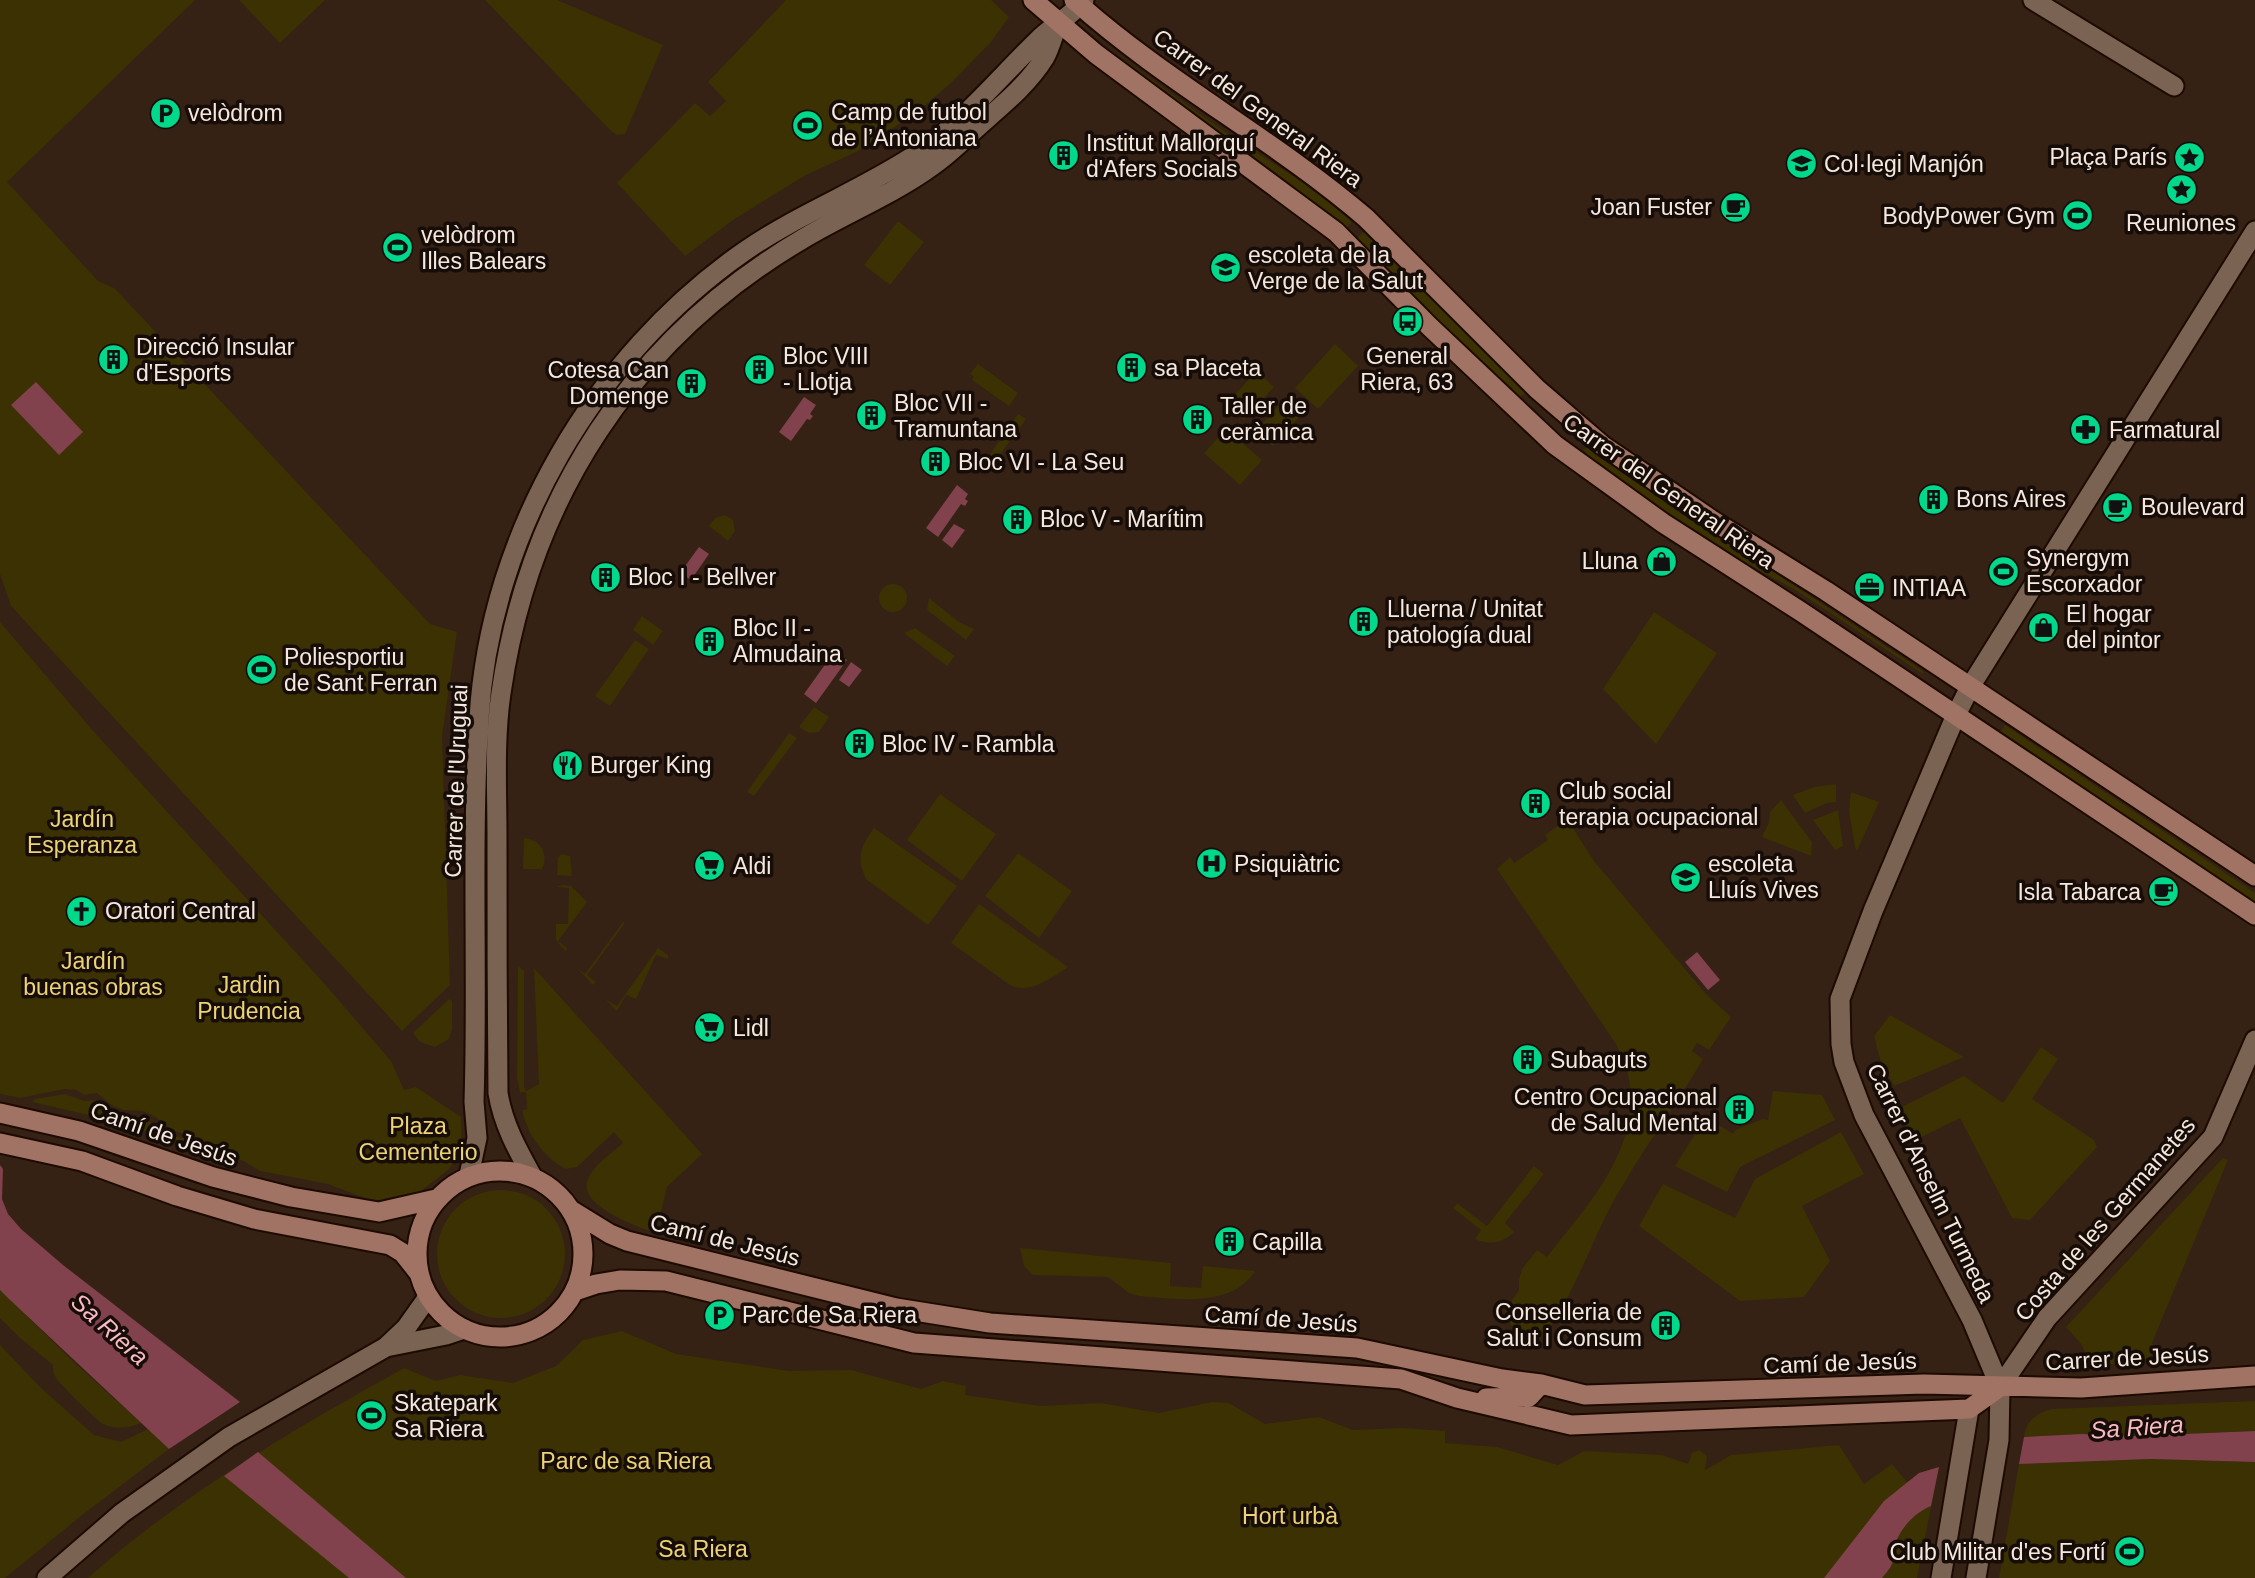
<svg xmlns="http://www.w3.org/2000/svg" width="2255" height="1578" viewBox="0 0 2255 1578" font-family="Helvetica,sans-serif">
  <rect width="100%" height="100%" fill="#362115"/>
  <path fill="#3b3103" d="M 0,0 L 195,0 L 7,182 L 98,281 L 114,288 L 119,293 L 430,624 L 457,632 L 442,736 L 450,985 L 402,1031 L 11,606 L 0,574 Z
    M 239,0 L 325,0 L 280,43 Z
    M 485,0 L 557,0 L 663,45 L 625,134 L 617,135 L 612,132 Z
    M 786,0 L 991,0 L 1009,17 L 991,42 L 951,83 L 916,113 L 856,152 L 804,176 L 733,220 L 685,256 L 617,183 L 695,103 L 710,116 L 726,101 L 708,82 Z
    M 1120,57 L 1232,137 L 1312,188 L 1352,222 L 1345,229 L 1295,189 L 1118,60 Z
    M 898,221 L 924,242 L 890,285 L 864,265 Z
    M 1363,232 L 1405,271 L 1525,393 L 1517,400 L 1356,239 Z
    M 1335,344 L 1358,366 L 1318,409 L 1295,388 Z
    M 978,364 L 1018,393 L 1009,406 L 972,380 L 974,377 L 970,374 Z
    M 1256,371 L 1274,387 L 1244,420 L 1227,404 Z
    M 1285,399 L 1302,414 L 1273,446 L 1256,430 Z
    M 1018,414 L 1026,419 L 991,467 L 984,463 Z
    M 1226,429 L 1262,460 L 1240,485 L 1204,453 Z
    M 1587,447 L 1924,672 L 1923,674 L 1797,591 L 1728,553 L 1595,465 L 1584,450 Z
    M 725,515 L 733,520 L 735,531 L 728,541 L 709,526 L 715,518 Z
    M879 598a14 14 0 1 1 28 0a14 14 0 1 1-28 0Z
    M 929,598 L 959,622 L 974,629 L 966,640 L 927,610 Z
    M 1654,612 L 1717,653 L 1656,744 L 1603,689 Z
    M 642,616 L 663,631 L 653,645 L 633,630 Z
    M 0,622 L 95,733 L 323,982 L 391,1061 L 404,1090 L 416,1087 L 461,1117 L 462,1152 L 448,1170 L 417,1194 L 380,1204 L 328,1184 L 260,1171 L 244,1161 L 207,1151 L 192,1136 L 173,1131 L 154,1116 L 143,1111 L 124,1110 L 113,1106 L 97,1093 L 84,1095 L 76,1090 L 65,1089 L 20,1098 L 0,1094 Z
    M 915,628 L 955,656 L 947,666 L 904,633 Z
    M 635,640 L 649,649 L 610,706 L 595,696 Z
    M 814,707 L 829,717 L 819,732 L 809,733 L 799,727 Z
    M 2005,725 L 2255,893 L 2255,904 L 1999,734 Z
    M 789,733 L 797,738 L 754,796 L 747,792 Z
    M 1836,784 L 1836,802 L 1827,803 L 1805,813 L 1793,795 L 1814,787 Z
    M 1851,792 L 1879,802 L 1857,851 L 1855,847 L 1849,811 Z
    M 940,794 L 996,834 L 962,881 L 907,840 Z
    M 1781,800 L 1812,842 L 1811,856 L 1762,837 L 1769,822 L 1770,812 Z
    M 1838,810 L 1843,846 L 1835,850 L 1813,820 Z
    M 1567,819 L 1594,861 L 1706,994 L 1731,1017 L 1709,1050 L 1697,1043 L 1692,1051 L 1703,1059 C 1678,1102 1648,1142 1623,1185 C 1605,1213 1593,1246 1578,1276 C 1571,1290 1550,1338 1535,1341 C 1517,1346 1510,1323 1505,1310 L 1519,1290 L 1519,1280 L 1522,1269 L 1537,1250 L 1547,1257 C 1586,1206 1637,1155 1630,1085 C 1628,1070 1622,1057 1616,1044 L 1497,869 L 1510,857 L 1514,863 L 1548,840 L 1545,835 Z
    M 874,828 L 957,886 L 928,925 L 866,879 C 856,858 860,847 874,828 Z
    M 524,838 C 541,839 549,855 542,869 L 523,869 Z
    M 1018,853 L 1072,891 L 1039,938 L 985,896 Z
    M 561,854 L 570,856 L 572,876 L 557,875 L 558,858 Z
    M 563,885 L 571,886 L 587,902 L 558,941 L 567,948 L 566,952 L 556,940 L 556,924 L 568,924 L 569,888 L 556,887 Z
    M 979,904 L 1068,967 C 1051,978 1029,995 1010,985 L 951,943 Z
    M 623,922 L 625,923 L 587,975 L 596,982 L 593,985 L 576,967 L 585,974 Z
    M 658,948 L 668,955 L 668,959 L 656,955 L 636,999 L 626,995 L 617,1011 L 605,999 L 617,1006 Z
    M 518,966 L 524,971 L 524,1086 L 526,1091 L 539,1084 L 534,968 L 702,1154 L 667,1187 L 656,1233 C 638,1227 576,1205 588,1179 C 594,1164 612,1153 623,1143 L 614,1132 L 577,1167 L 566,1169 C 543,1158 527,1133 522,1110 L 527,1109 L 526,1092 L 520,1092 L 517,1078 Z
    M 449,999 L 452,1001 L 452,1029 L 449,1039 L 435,1047 L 420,1042 L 413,1033 Z
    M 1890,1015 L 1964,1057 L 1894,1086 L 1880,1059 L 1874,1036 Z
    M 2041,1047 L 2058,1059 L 2032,1099 L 2094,1140 L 2097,1147 L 2030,1220 L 2012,1218 L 1960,1118 L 1911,1142 L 1896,1110 L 1964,1076 L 2003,1103 Z
    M 1773,1091 L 1822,1095 L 1835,1120 L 1740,1167 L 1727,1192 L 1675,1166 L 1706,1117 L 1733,1134 L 1735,1130 L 1763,1119 L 1768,1120 Z
    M 65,1094 L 84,1101 L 98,1100 L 114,1112 L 143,1117 L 167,1134 L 187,1139 L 198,1147 L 97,1117 L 32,1102 L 35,1099 Z
    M 1841,1132 L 1864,1174 L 1802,1206 L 1830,1261 L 1804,1297 L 1740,1301 L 1639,1226 L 1663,1184 L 1735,1218 L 1755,1179 Z
    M 2223,1158 L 2228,1160 L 2152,1343 L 2158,1351 L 2143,1361 L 2090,1366 L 2082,1345 L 2066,1327 Z
    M 1534,1166 L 1544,1174 L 1505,1223 L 1514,1232 C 1502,1243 1490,1246 1475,1239 L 1481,1230 L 1453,1208 L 1457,1203 L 1487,1226 Z
    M437 1254a64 64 0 1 1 128 0a64 64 0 1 1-128 0Z
    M 1020,1248 L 1171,1263 L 1170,1286 L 1201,1288 L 1203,1266 L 1255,1271 C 1233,1308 1175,1299 1139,1296 L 1129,1293 L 1108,1277 L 1033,1275 L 1024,1266 Z
    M 0,1290 L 74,1362 L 141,1423 C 129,1428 115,1430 103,1424 C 96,1420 58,1383 55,1376 C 53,1373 53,1369 53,1365 L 20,1338 L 0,1318 Z
    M 622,1331 L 676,1354 L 789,1371 L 851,1370 L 921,1389 L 943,1381 L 966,1386 L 965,1395 L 1041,1406 L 1101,1403 L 1159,1413 L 1212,1402 L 1229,1403 L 1265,1424 L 1319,1417 L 1353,1430 L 1403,1428 L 1445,1431 L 1445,1443 L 1497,1447 L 1558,1465 L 1584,1451 L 1662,1455 L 1688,1464 L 1692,1453 L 1699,1450 L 1707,1456 L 1705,1470 L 1731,1455 L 1839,1445 L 1864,1484 L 1892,1464 L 1907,1482 L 1919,1473 L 1939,1467 L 1917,1578 L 88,1578 C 183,1493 293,1430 404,1368 L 436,1381 L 460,1375 L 513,1383 L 556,1366 L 583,1340 Z
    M 0,1345 L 41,1388 L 94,1435 L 121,1442 L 148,1429 L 169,1449 L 81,1516 L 5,1578 L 0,1578 Z
    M 2255,1401 L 2255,1431 L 2135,1436 L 2081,1434 L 2024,1437 C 2026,1421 2036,1413 2052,1409 Z
    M 2151,1459 L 2255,1462 L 2255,1578 L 1999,1578 L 2019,1464 Z"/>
  <path fill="#81414d" d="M 36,382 L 83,432 L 59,455 L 11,405 Z
    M 804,397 L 816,405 L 810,414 L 813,416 L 810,420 L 807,419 L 791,441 L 779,432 Z
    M 957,485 L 968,494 L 965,499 L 968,501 L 965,506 L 961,504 L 938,537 L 926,528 Z
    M 954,524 L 965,530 L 952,548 L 942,540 Z
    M 699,547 L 709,554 L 691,580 L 680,573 Z
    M 834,652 L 847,660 L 816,703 L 804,694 Z
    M 851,662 L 862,670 L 849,687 L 839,680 Z
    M 1697,952 L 1720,980 L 1708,990 L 1685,962 Z
    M 0,1165 L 3,1169 L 2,1199 L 8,1214 L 21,1229 L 63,1265 L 240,1402 L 169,1449 L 9,1299 L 0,1290 Z
    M 2255,1431 L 2255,1462 L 2151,1459 L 2019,1464 L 2024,1437 L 2081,1434 L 2135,1436 Z
    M 258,1452 L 406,1578 L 349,1578 L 224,1476 Z
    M 1939,1467 L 1931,1506 C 1916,1512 1902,1526 1896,1542 C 1893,1549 1895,1558 1892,1564 C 1890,1569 1885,1574 1882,1578 L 1824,1578 L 1884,1501 L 1919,1473 Z"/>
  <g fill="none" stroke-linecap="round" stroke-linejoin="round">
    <defs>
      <path id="tertiary" d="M 2033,0 L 2174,86
        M 469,1175 L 477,1138 L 474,1102 C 478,974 471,846 479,718 C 490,534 594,356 745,251 C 800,213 863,190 918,153 C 964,121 998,79 1038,40 C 1052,26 1072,16 1084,0
        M 532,1176 C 517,1149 503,1124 498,1093 C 497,1008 497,922 497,837 C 497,790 494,740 501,693 C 529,499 632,340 801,240 C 844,214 892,195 932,166 C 950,154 966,137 982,123 C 1005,103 1029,83 1045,57 C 1050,48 1053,36 1057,26
        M 386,1347 L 446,1335 L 464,1329
        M 2000,1387 L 2047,1318 L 2213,1137 L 2255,1040
        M 47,1578 L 122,1513 L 229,1437 L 386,1347 L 406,1328 L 428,1297
        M 1941,1578 L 1969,1409
        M 1976,1578 L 1999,1440 L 2000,1387 L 1972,1320 L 1864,1115 L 1844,1062 L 1841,1044 L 1840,999 L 1873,911 L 1956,715 L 1970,687 L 2255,231"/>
      <path id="secondary" d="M 1033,0 L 1096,54 L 1336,232 L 1429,326 L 1555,445 L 1663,523 L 1800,611 L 2255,915
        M 1074,0 C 1164,81 1274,139 1366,218 L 1537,389 L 1602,445 L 1712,520 L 1826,591 L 2255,876
        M 0,1113 L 79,1131 L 213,1177 L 291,1197 L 379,1212 L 436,1199
        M 0,1143 L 82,1161 L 177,1196 L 254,1219 L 390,1245 L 403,1253 L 418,1272
        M417 1254a83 83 0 1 1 166 0a83 83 0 1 1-166 0Z
        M 571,1210 L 610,1234 L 627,1241 L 896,1308 L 990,1323 L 1357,1348 L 1502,1379 L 1541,1384 L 1585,1395 L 1924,1384 L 2081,1388 L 2255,1376
        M 575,1291 L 596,1284 L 620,1280 L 666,1281 L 914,1343 L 1401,1379 L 1457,1398 L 1571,1425 L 1969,1409 L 2000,1387
        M 1486,1398 L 1529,1397 L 1541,1384"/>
    </defs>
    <use href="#tertiary" stroke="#1d0a01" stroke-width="23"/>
    <use href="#secondary" stroke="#1d0a01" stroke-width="23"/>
    <use href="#tertiary" stroke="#7b6354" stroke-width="19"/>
    <use href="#secondary" stroke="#a17364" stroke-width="19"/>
  </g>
  <defs>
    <symbol id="parking-disc" viewBox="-11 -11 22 22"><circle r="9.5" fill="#00d98c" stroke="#170d08"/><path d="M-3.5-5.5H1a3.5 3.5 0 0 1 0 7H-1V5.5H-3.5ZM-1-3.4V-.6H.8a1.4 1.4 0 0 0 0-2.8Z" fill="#111"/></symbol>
    <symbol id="stadium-disc" viewBox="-11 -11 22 22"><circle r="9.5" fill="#00d98c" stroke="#170d08"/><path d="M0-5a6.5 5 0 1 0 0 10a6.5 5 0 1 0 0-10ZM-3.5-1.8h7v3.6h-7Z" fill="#111"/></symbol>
    <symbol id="building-disc" viewBox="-11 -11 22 22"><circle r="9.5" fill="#00d98c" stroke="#170d08"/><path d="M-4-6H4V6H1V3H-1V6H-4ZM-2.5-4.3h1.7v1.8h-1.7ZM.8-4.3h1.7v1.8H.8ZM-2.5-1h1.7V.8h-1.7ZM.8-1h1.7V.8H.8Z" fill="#111"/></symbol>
    <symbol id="sight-disc" viewBox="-11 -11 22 22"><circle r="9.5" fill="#00d98c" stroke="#170d08"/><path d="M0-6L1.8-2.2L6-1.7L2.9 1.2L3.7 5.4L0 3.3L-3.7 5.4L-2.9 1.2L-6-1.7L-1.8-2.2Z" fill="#111"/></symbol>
    <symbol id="school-disc" viewBox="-11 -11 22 22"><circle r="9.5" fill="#00d98c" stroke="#170d08"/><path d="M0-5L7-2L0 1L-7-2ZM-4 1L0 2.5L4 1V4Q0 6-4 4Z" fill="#111"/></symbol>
    <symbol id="cafe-disc" viewBox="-11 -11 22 22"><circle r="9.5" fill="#00d98c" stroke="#170d08"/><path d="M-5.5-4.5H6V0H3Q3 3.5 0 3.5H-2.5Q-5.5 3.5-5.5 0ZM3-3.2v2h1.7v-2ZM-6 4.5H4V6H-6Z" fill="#111"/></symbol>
    <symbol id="bus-disc" viewBox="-11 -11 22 22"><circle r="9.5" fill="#00d98c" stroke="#170d08"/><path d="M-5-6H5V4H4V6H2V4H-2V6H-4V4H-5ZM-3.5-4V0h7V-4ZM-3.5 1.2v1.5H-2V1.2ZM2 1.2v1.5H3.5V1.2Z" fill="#111"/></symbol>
    <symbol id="pharmacy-disc" viewBox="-11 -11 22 22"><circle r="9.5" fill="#00d98c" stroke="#170d08"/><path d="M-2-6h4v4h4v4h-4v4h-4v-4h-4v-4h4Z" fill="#111"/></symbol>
    <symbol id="shop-disc" viewBox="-11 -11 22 22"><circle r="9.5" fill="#00d98c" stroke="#170d08"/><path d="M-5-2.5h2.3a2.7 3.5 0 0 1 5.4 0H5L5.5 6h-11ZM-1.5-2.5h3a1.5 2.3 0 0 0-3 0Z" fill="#111"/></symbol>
    <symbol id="office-disc" viewBox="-11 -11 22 22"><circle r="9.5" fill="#00d98c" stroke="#170d08"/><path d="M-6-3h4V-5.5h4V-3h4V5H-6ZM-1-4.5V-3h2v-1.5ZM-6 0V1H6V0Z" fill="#111"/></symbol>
    <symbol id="restaurant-disc" viewBox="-11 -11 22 22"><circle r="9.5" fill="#00d98c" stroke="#170d08"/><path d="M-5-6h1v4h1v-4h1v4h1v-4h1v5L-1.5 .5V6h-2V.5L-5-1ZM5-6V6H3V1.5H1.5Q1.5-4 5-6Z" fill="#111"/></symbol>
    <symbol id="hospital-disc" viewBox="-11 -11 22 22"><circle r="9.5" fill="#00d98c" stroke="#170d08"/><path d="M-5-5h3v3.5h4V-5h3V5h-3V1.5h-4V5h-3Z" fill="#111"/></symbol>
    <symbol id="supermarket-disc" viewBox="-11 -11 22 22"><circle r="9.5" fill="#00d98c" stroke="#170d08"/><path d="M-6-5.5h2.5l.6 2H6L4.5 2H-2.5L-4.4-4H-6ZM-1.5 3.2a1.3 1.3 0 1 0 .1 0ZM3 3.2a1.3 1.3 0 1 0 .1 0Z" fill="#111"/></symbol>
    <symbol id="church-disc" viewBox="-11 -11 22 22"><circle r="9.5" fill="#00d98c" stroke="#170d08"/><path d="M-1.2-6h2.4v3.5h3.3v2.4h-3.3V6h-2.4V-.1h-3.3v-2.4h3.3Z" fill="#111"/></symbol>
  </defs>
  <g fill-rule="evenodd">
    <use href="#parking-disc" x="148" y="96" width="35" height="35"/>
    <use href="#stadium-disc" x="790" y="108" width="35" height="35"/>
    <use href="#building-disc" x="1046" y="138" width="35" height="35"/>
    <use href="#sight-disc" x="2172" y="140" width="35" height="35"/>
    <use href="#school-disc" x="1784" y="146" width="35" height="35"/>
    <use href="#sight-disc" x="2164" y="172" width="35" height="35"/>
    <use href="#cafe-disc" x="1718" y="190" width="35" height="35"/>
    <use href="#stadium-disc" x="2060" y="198" width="35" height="35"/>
    <use href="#stadium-disc" x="380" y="230" width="35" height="35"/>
    <use href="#school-disc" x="1208" y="250" width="35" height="35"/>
    <use href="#bus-disc" x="1390" y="304" width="35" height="35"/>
    <use href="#building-disc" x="96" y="342" width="35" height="35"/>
    <use href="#building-disc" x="1114" y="350" width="35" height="35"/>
    <use href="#building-disc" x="742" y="352" width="35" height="35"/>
    <use href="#building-disc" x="674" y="366" width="35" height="35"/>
    <use href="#building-disc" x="854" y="398" width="35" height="35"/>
    <use href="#building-disc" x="1180" y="402" width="35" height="35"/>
    <use href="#pharmacy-disc" x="2068" y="412" width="35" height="35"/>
    <use href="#building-disc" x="918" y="444" width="35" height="35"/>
    <use href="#building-disc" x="1916" y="482" width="35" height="35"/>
    <use href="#cafe-disc" x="2100" y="490" width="35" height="35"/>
    <use href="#building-disc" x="1000" y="502" width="35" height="35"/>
    <use href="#shop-disc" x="1644" y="544" width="35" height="35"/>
    <use href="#stadium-disc" x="1986" y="554" width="35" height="35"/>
    <use href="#building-disc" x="588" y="560" width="35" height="35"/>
    <use href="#office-disc" x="1852" y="570" width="35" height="35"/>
    <use href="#building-disc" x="1346" y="604" width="35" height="35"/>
    <use href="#shop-disc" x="2026" y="610" width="35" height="35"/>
    <use href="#building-disc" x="692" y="624" width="35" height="35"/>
    <use href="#stadium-disc" x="244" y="652" width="35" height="35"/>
    <use href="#building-disc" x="842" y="726" width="35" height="35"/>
    <use href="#restaurant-disc" x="550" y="748" width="35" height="35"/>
    <use href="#building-disc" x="1518" y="786" width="35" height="35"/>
    <use href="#hospital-disc" x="1194" y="846" width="35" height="35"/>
    <use href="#supermarket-disc" x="692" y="848" width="35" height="35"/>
    <use href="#school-disc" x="1668" y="860" width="35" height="35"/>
    <use href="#cafe-disc" x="2146" y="874" width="35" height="35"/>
    <use href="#church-disc" x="64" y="894" width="35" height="35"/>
    <use href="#supermarket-disc" x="692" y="1010" width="35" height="35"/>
    <use href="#building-disc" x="1510" y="1042" width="35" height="35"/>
    <use href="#building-disc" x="1722" y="1092" width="35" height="35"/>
    <use href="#building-disc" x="1212" y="1224" width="35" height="35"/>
    <use href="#parking-disc" x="702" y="1298" width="35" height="35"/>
    <use href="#building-disc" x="1648" y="1308" width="35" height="35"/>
    <use href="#stadium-disc" x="354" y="1398" width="35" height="35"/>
    <use href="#stadium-disc" x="2112" y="1534" width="35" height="35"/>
  </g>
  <g text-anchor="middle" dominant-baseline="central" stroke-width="7" stroke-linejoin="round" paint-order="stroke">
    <g font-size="23" fill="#f6e8df" stroke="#170d08">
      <text transform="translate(1258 108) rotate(36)">Carrer del General Riera</text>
      <text transform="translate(1669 491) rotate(35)">Carrer del General Riera</text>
      <text transform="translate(456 781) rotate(-88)">Carrer de l'Uruguai</text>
      <text transform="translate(164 1134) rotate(19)">Camí de Jesús</text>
      <text transform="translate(1931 1183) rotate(64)">Carrer d'Anselm Turmeda</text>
      <text transform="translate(2105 1219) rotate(-49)">Costa de les Germanetes</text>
      <text transform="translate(725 1240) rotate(14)">Camí de Jesús</text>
      <text transform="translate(1281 1319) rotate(4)">Camí de Jesús</text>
      <text transform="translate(2127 1358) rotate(-3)">Carrer de Jesús</text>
      <text transform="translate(1840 1363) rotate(-2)">Camí de Jesús</text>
    </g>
    <g font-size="23" fill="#f6e8df" stroke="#170d08" text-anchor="start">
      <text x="831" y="112">Camp de futbol<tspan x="831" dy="26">de l’Antoniana</tspan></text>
      <text x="188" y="113">velòdrom</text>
      <text x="1086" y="143">Institut Mallorquí<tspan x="1086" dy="26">d'Afers Socials</tspan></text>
      <text x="2167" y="157" text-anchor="end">Plaça París</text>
      <text x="1824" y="164">Col·legi Manjón</text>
      <text x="1712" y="207" text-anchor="end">Joan Fuster</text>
      <text x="2055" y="216" text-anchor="end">BodyPower Gym</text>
      <text x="2181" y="223" text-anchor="middle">Reuniones</text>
      <text x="421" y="235">velòdrom<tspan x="421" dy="26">Illes Balears</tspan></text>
      <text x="1248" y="255">escoleta de la<tspan x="1248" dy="26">Verge de la Salut</tspan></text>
      <text x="136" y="347">Direcció Insular<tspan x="136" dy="26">d'Esports</tspan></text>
      <text x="783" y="356">Bloc VIII<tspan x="783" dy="26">- Llotja</tspan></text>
      <text x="1407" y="356" text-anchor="middle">General<tspan x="1407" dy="26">Riera, 63</tspan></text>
      <text x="1154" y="368">sa Placeta</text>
      <text x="669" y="370" text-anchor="end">Cotesa Can<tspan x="669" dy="26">Domenge</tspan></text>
      <text x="894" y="403">Bloc VII -<tspan x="894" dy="26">Tramuntana</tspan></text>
      <text x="1220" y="406">Taller de<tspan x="1220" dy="26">ceràmica</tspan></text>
      <text x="2109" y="430">Farmatural</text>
      <text x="958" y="462">Bloc VI - La Seu</text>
      <text x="1956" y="499">Bons Aires</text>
      <text x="2141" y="507">Boulevard</text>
      <text x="1040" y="519">Bloc V - Marítim</text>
      <text x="2026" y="558">Synergym<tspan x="2026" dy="26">Escorxador</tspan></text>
      <text x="1638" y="561" text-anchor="end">Lluna</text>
      <text x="628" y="577">Bloc I - Bellver</text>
      <text x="1892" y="588">INTIAA</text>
      <text x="1387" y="609">Lluerna / Unitat<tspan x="1387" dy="26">patología dual</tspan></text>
      <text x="2066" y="614">El hogar<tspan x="2066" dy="26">del pintor</tspan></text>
      <text x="733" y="628">Bloc II -<tspan x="733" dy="26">Almudaina</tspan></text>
      <text x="284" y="657">Poliesportiu<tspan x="284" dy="26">de Sant Ferran</tspan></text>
      <text x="882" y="744">Bloc IV - Rambla</text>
      <text x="590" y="765">Burger King</text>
      <text x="1559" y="791">Club social<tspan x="1559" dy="26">terapia ocupacional</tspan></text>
      <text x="1234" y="864">Psiquiàtric</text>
      <text x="1708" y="864">escoleta<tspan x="1708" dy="26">Lluís Vives</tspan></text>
      <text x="733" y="866">Aldi</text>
      <text x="2141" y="892" text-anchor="end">Isla Tabarca</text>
      <text x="105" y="911">Oratori Central</text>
      <text x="733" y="1028">Lidl</text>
      <text x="1550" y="1060">Subaguts</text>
      <text x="1717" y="1097" text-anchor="end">Centro Ocupacional<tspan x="1717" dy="26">de Salud Mental</tspan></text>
      <text x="1252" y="1242">Capilla</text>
      <text x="1642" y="1312" text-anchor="end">Conselleria de<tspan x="1642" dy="26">Salut i Consum</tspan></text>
      <text x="742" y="1315">Parc de Sa Riera</text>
      <text x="394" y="1403">Skatepark<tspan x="394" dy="26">Sa Riera</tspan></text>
      <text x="2106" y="1552" text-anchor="end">Club Militar d'es Fortí</text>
    </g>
    <g font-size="23" fill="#ecd373" stroke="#170d08">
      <text x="82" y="819">Jardín<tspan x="82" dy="26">Esperanza</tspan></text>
      <text x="93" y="961">Jardín<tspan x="93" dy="26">buenas obras</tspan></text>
      <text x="249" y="985">Jardin<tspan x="249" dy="26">Prudencia</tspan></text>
      <text x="418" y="1126">Plaza<tspan x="418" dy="26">Cementerio</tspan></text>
      <text x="626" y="1461">Parc de sa Riera</text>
      <text x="1290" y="1516">Hort urbà</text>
      <text x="703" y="1549">Sa Riera</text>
    </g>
    <g font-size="24" font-style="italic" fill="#f8bbc3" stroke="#170d08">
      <text transform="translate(110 1329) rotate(42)">Sa Riera</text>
      <text transform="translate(2137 1427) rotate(-4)">Sa Riera</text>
    </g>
  </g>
</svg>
